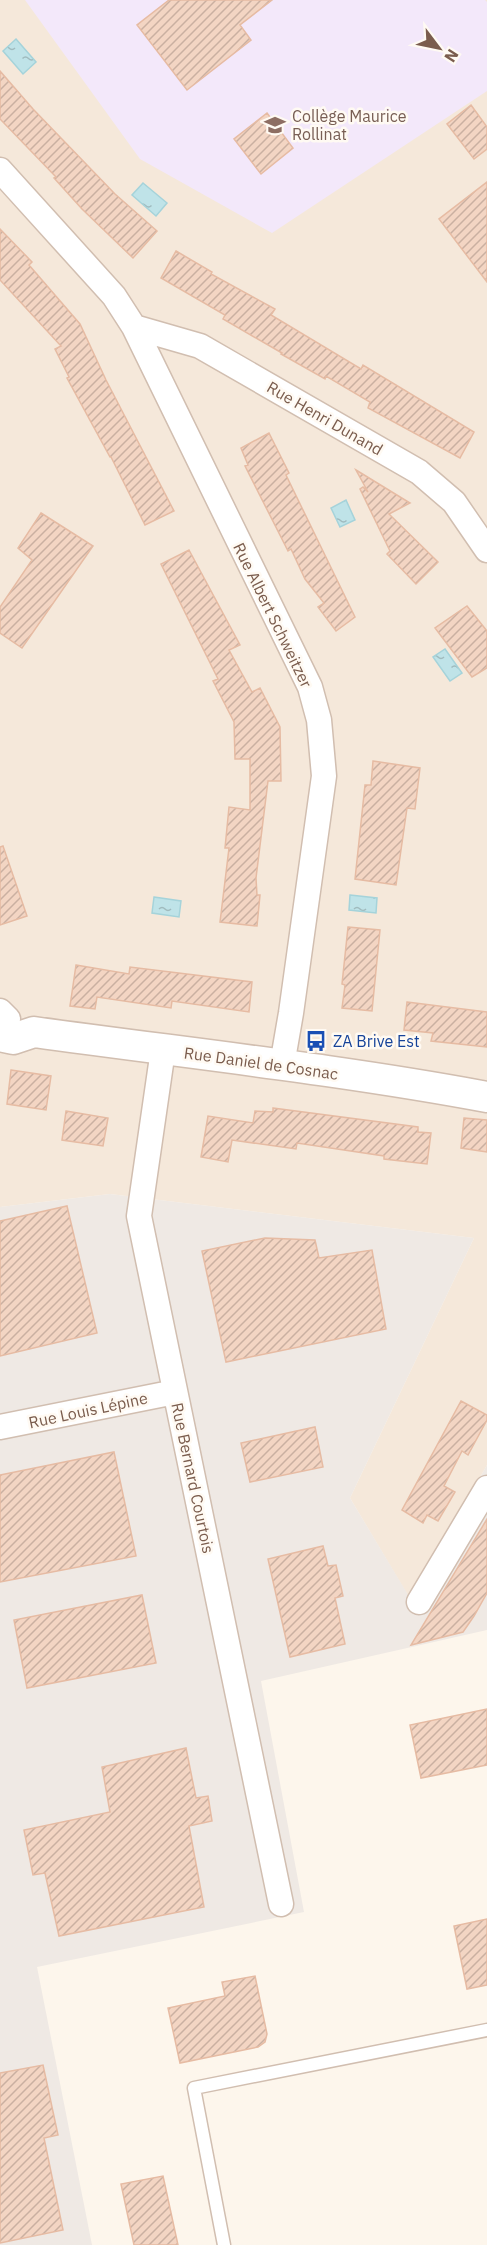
<svg xmlns="http://www.w3.org/2000/svg" width="487" height="2245" viewBox="0 0 487 2245" font-family="'IBM Plex Sans',sans-serif">
  <defs>
    <pattern id="water-ripples" width="26" height="14" patternUnits="userSpaceOnUse" patternTransform="scale(1.5)"><rect width="26" height="14" fill="#bfe3e8"/><path d="M2 4q2-2 4 0t4 0M15 11q2-2 4 0t4 0" fill="none" stroke="#a0bbbe"/></pattern>
    <pattern id="building-hatch" width="6" height="6" patternUnits="userSpaceOnUse" patternTransform="scale(1.5)"><rect width="6" height="6" fill="#f3d5c3"/><path d="M-1 1l2-2M0 6l6-6M5 7l2-2" fill="none" stroke="#cab0a1"/></pattern>
  </defs>
  <rect width="100%" height="100%" fill="#fdf6ec"/>
  <path fill="#f5e8da" d="M 0,0 L 487,0 L 487,1465 L 410,1599 L 350,1498 L 474,1238 L 110,1194 L 0,1207 Z"/>
  <path fill="#efe9e4" d="M 110,1194 L 474,1238 L 350,1498 L 410,1598 L 487,1465 L 487,1630 L 261,1681 L 304,1912 L 37,1967 L 92,2245 L 0,2245 L 0,1207 Z"/>
  <path fill="#f3e8fa" d="M 25,0 L 485,0 L 487,2 L 487,91 L 272,233 L 140,159 Z"/>
  <path fill="url(#water-ripples)" stroke="#a5d3da" stroke-width="1.5" d="M 16,39 L 36,62 L 23,74 L 3,51 Z
    M 143,183 L 167,203 L 156,216 L 132,195 Z
    M 346,500 L 355,520 L 340,527 L 331,508 Z
    M 445,649 L 462,673 L 450,681 L 433,657 Z
    M 350,895 L 377,898 L 376,913 L 349,910 Z
    M 154,897 L 181,901 L 179,917 L 152,913 Z"/>
  <path fill="url(#building-hatch)" stroke="#e6bba3" stroke-width="1.5" d="M 169,0 L 272,0 L 240,25 L 251,40 L 187,90 L 137,25 Z
    M 0,71 L 33,109 L 115,194 L 157,231 L 133,258 L 82,209 L 54,178 L 56,177 L 0,119 Z
    M 471,105 L 487,127 L 487,149 L 474,159 L 447,124 Z
    M 267,113 L 293,148 L 261,174 L 234,139 Z
    M 487,182 L 487,282 L 439,219 Z
    M 0,229 L 32,262 L 29,265 L 80,324 L 106,380 L 174,511 L 145,525 L 111,457 L 110,457 L 67,378 L 69,377 L 55,349 L 61,346 L 0,280 Z
    M 176,251 L 212,272 L 211,274 L 275,309 L 271,315 L 361,369 L 363,365 L 474,432 L 460,458 L 368,408 L 370,402 L 326,376 L 325,379 L 281,354 L 282,353 L 223,319 L 225,315 L 161,278 Z
    M 269,433 L 289,473 L 286,475 L 355,617 L 336,631 L 318,607 L 324,603 L 305,579 L 291,549 L 288,551 L 245,466 L 248,465 L 241,448 Z
    M 356,470 L 410,503 L 389,514 L 438,562 L 416,584 L 387,554 L 390,551 L 360,489 L 363,487 L 368,492 Z
    M 41,513 L 93,546 L 22,648 L 0,633 L 0,607 L 32,560 L 18,548 Z
    M 189,550 L 240,645 L 229,650 L 252,692 L 260,688 L 280,727 L 281,781 L 268,781 L 256,878 L 257,895 L 260,895 L 257,926 L 220,922 L 229,848 L 225,848 L 229,807 L 250,810 L 250,759 L 235,759 L 234,722 L 213,681 L 218,679 L 161,564 Z
    M 467,606 L 487,631 L 487,668 L 472,677 L 435,628 Z
    M 373,761 L 420,768 L 415,809 L 407,808 L 396,885 L 355,879 L 365,785 L 371,785 Z
    M 3,846 L 27,916 L 0,925 L 0,847 Z
    M 348,927 L 380,930 L 372,1011 L 342,1008 L 345,985 L 342,984 Z
    M 76,965 L 129,974 L 130,967 L 252,982 L 249,1012 L 172,1001 L 171,1008 L 97,997 L 95,1009 L 70,1006 Z
    M 407,1002 L 487,1012 L 487,1047 L 431,1041 L 433,1033 L 404,1030 Z
    M 11,1070 L 51,1076 L 46,1110 L 7,1104 Z
    M 273,1108 L 418,1127 L 418,1132 L 431,1133 L 427,1164 L 384,1159 L 384,1156 L 297,1143 L 296,1149 L 232,1140 L 228,1162 L 201,1157 L 208,1116 L 253,1123 L 255,1111 L 273,1112 Z
    M 66,1111 L 108,1118 L 103,1146 L 62,1140 Z
    M 464,1118 L 487,1120 L 487,1152 L 461,1148 Z
    M 67,1206 L 97,1333 L 0,1356 L 0,1221 Z
    M 265,1238 L 315,1240 L 319,1258 L 372,1250 L 386,1329 L 226,1362 L 202,1251 Z
    M 461,1401 L 487,1415 L 487,1420 L 468,1455 L 462,1451 L 444,1486 L 455,1492 L 438,1521 L 427,1515 L 423,1523 L 402,1510 Z
    M 315,1427 L 323,1467 L 250,1482 L 241,1443 Z
    M 114,1452 L 136,1556 L 0,1582 L 0,1475 Z
    M 487,1519 L 487,1593 L 474,1616 L 463,1632 L 411,1645 Z
    M 323,1546 L 328,1566 L 336,1565 L 343,1596 L 335,1598 L 345,1644 L 290,1657 L 268,1559 Z
    M 142,1595 L 156,1663 L 27,1688 L 14,1620 Z
    M 487,1709 L 487,1765 L 421,1778 L 410,1725 Z
    M 186,1748 L 196,1798 L 208,1796 L 212,1821 L 189,1826 L 204,1907 L 59,1936 L 45,1873 L 33,1875 L 24,1830 L 110,1812 L 102,1767 Z
    M 487,1919 L 487,1985 L 467,1989 L 454,1926 Z
    M 255,1976 L 267,2034 L 265,2042 L 258,2047 L 180,2063 L 168,2008 L 225,1996 L 222,1982 Z
    M 43,2065 L 58,2135 L 44,2138 L 63,2230 L 0,2243 L 0,2073 Z
    M 163,2176 L 178,2245 L 134,2245 L 121,2184 Z"/>
  <g fill="none" stroke-linecap="round" stroke-linejoin="round">
    <defs>
      <path id="service" d="M 224,2245 L 194,2088 L 487,2030"/>
      <path id="minor" d="M 0,170 L 114,296 L 134,327 L 310,687 L 319,720 L 324,776 L 291,1013 L 282,1065
        M 134,327 L 200,346 L 419,472 L 454,502 L 487,550
        M 0,1011 L 8,1019
        M 163,1050 L 139,1216 L 281,1904
        M 0,1427 L 175,1392
        M 419,1602 L 487,1488"/>
      <path id="tertiary" d="M 0,1036 L 13,1039 L 34,1032 C 185,1053 337,1069 487,1097"/>
    </defs>
    <use href="#service" stroke="#d1beb0" stroke-width="15"/>
    <use href="#minor" stroke="#d1beb0" stroke-width="27"/>
    <use href="#tertiary" stroke="#d1beb0" stroke-width="33"/>
    <use href="#service" stroke="#fff" stroke-width="12"/>
    <use href="#minor" stroke="#fff" stroke-width="24"/>
    <use href="#tertiary" stroke="#fff" stroke-width="30"/>
  </g>
  <defs>
    <symbol id="school-bare" viewBox="-9 -9 18 18"><path d="M0-5L7-2L0 1L-7-2ZM-4 1L0 2.5L4 1V4Q0 6-4 4Z" fill="#8d6e63" stroke="#fffaf3" stroke-width="2.5" paint-order="stroke"/></symbol>
    <symbol id="bus-bare" viewBox="-9 -9 18 18"><path d="M-5-6H5V4H4V6H2V4H-2V6H-4V4H-5ZM-3.5-4V0h7V-4ZM-3.5 1.2v1.5H-2V1.2ZM2 1.2v1.5H3.5V1.2Z" fill="#1a4fb4" stroke="#fffaf3" stroke-width="2.5" paint-order="stroke"/></symbol>
  </defs>
  <g fill-rule="evenodd">
    <use href="#school-bare" x="260" y="110" width="30" height="30"/>
    <use href="#bus-bare" x="301" y="1026" width="30" height="30"/>
  </g>
  <g text-anchor="middle" dominant-baseline="central" stroke-width="5" stroke-linejoin="round" paint-order="stroke">
    <g font-size="16" fill="#785e54" stroke="#fffaf3" text-anchor="start">
      <text x="292" y="116">Collège Maurice<tspan x="292" dy="18">Rollinat</tspan></text>
    </g>
    <g font-size="16" fill="#7a5c4d" stroke="#fffaf3">
      <text transform="translate(325 418) rotate(30)">Rue Henri Dunand</text>
      <text transform="translate(273 615) rotate(64)">Rue Albert Schweitzer</text>
      <text transform="translate(261 1063) rotate(8)">Rue Daniel de Cosnac</text>
      <text transform="translate(88 1410) rotate(-12)">Rue Louis Lépine</text>
      <text transform="translate(193 1478) rotate(78)">Rue Bernard Courtois</text>
    </g>
    <g font-size="16" fill="#164399" stroke="#fffaf3" text-anchor="start">
      <text x="333" y="1041">ZA Brive Est</text>
    </g>
  </g>
  <g transform="translate(439 48) rotate(122)" stroke="#fffaf3" stroke-width="4.5" paint-order="stroke">
  <path d="M0-4.5L10 22L0 15L-10 22Z" fill="#7a5c4d"/>
  <text y="-9" font-size="16" font-weight="bold" text-anchor="middle" fill="#7a5c4d">N</text>
  </g>
</svg>
